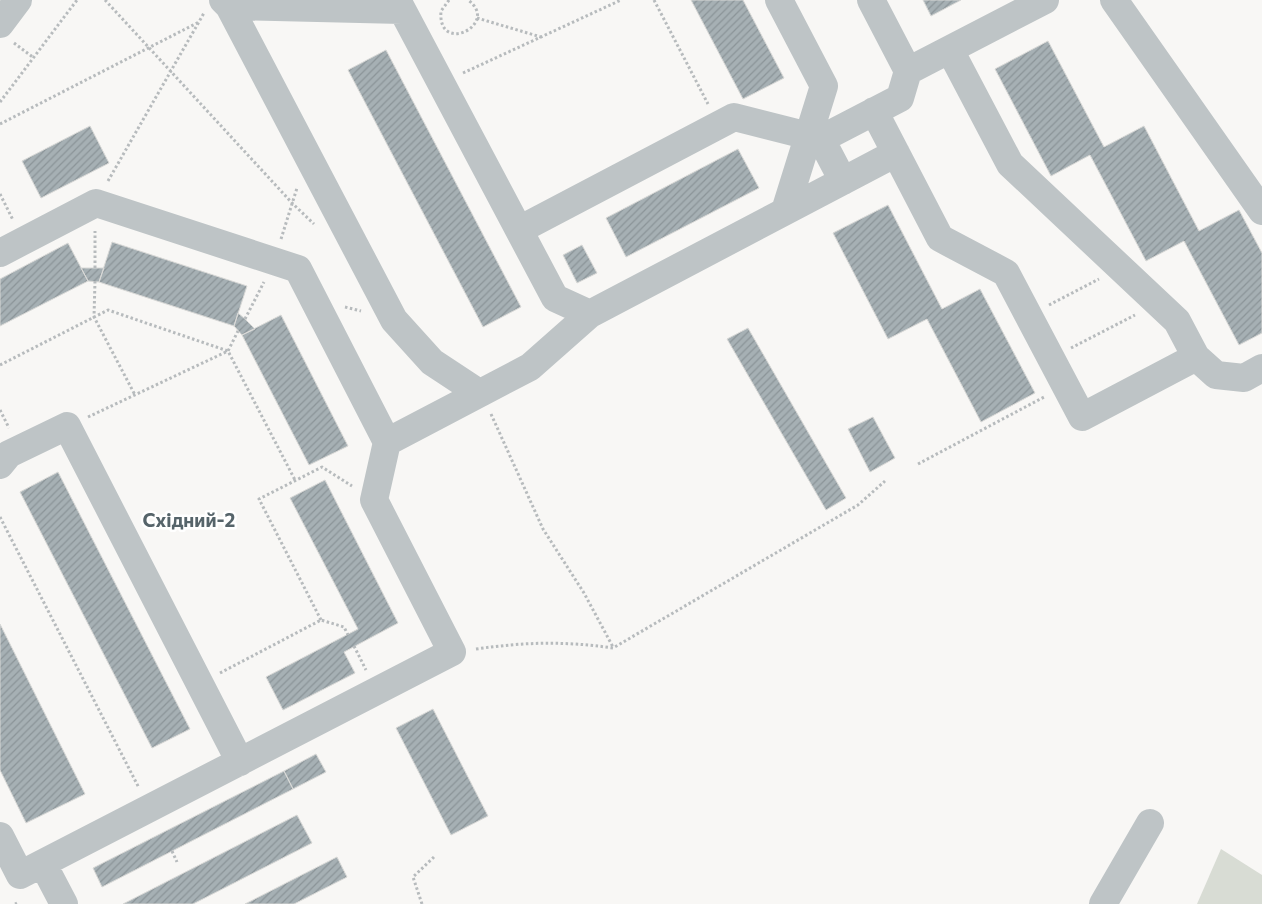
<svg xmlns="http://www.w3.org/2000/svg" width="1262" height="904" viewBox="0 0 1262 904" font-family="Commissioner,sans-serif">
  <defs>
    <pattern id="building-hatch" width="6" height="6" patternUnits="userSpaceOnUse" patternTransform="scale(1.25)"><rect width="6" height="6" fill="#a6b0b4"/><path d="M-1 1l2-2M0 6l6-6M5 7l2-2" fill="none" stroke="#8b9498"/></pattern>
  </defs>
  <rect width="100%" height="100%" fill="#f8f7f5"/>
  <path fill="#d8dcd4" d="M 1221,849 L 1262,875 L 1262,904 L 1197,904 Z"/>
  <path fill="url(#building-hatch)" stroke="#d9d9d7" d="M 691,0 L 743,0 L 784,78 L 743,99 Z
    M 923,0 L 961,0 L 931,16 Z
    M 1048,41 L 1104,147 L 1144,126 L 1199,231 L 1239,210 L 1262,253 L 1262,333 L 1239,345 L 1184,241 L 1146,261 L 1090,155 L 1051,176 L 995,69 Z
    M 386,50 L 521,307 L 483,327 L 348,70 Z
    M 90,126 L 109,163 L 41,198 L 22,161 Z
    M 738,149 L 759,188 L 626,257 L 606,218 Z
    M 888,205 L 942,309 L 980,289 L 1035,393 L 981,422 L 927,319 L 888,339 L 833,233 Z
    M 112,242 L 247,286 L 234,326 L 99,282 Z
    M 68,243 L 88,281 L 0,326 L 0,279 Z
    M 582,245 L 597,273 L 577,283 L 563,255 Z
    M 81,268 L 104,268 L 99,282 L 88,281 Z
    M 238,313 L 245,319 L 255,329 L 242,335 L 234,326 Z
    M 281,315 L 348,446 L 309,465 L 242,335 Z
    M 748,328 L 846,498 L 826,510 L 727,339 Z
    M 873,417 L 895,458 L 870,472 L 848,429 Z
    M 58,472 L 190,729 L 152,748 L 20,492 Z
    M 325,480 L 398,623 L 344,652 L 355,673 L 283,710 L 266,677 L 358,629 L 290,498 Z
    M 0,624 L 85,794 L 26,823 L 0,770 Z
    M 433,709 L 488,816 L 451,835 L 396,728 Z
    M 316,754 L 326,772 L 293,789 L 284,771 Z
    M 284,771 L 293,789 L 102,887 L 93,868 Z
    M 297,815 L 312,843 L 193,904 L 123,904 Z
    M 337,857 L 347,877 L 294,904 L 245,904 Z"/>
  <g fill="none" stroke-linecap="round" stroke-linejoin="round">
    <path stroke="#b7bbbd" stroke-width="3" stroke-dasharray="2.5 2.5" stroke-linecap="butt" d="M 105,0 L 293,204 L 314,224
      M 449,0 L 441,11 C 437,56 501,24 468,0
      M 654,0 L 708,104
      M 477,18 L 541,37
      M 14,43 L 34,58
      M 463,73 L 621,0
      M 0,102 L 77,0
      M 0,124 L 199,22
      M 108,181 L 204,13
      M 0,194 L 13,220
      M 281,239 L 297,188
      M 95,268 L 95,231
      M 95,281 L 94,317 L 135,395
      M 1049,305 L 1099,279
      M 345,307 L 361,311
      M 245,319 L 264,282
      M 1071,348 L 1135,315
      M 0,365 L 108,310 L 228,351 L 295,480
      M 0,410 L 9,428
      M 491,414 L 543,529 L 584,593 L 613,647
      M 88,417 L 228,351 L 238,331
      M 918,464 L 1046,396
      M 0,517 L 139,788
      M 321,620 L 259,499 L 322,467 L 352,486
      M 354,646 L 366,670
      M 476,649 C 525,642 564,641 613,648 L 858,505 L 885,481
      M 220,673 L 321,620 L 344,627 L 348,635
      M 172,851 L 177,862
      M 15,904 L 17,903
      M 422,904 L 413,877 L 434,857"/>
    <path stroke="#bec4c6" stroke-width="28" d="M 223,0 L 229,6 L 394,320 L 432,362 L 479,393
      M 397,0 L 555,298 L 590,314
      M 779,0 L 824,86 L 785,211
      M 1114,0 L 1262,211
      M 229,6 L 402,10
      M 0,24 L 18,0
      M 950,50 L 1010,164 L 1177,321 L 1196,357
      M 908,71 L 1045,0
      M 874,111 L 940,238 L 1006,273 L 1082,417 L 1196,357 L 1216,375 L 1244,378 L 1262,368
      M 843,181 L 821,139 L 900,98 L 908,71 L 871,0
      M 519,230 L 734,117 L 809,136
      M 0,253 L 96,203 L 298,269 L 387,442 L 374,500 L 452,652 L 20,875 L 0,836
      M 387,442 L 530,367 L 590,314 L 896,153
      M 0,465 L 9,454 L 67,426 L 240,762
      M 43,864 L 64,904
      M 1103,904 L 1150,823"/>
  </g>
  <g text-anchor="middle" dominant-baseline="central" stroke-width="5" stroke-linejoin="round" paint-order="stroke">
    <g font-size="19" font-weight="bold" fill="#56646a" stroke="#fff">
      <text x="189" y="519">Східний-2</text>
    </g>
  </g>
</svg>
